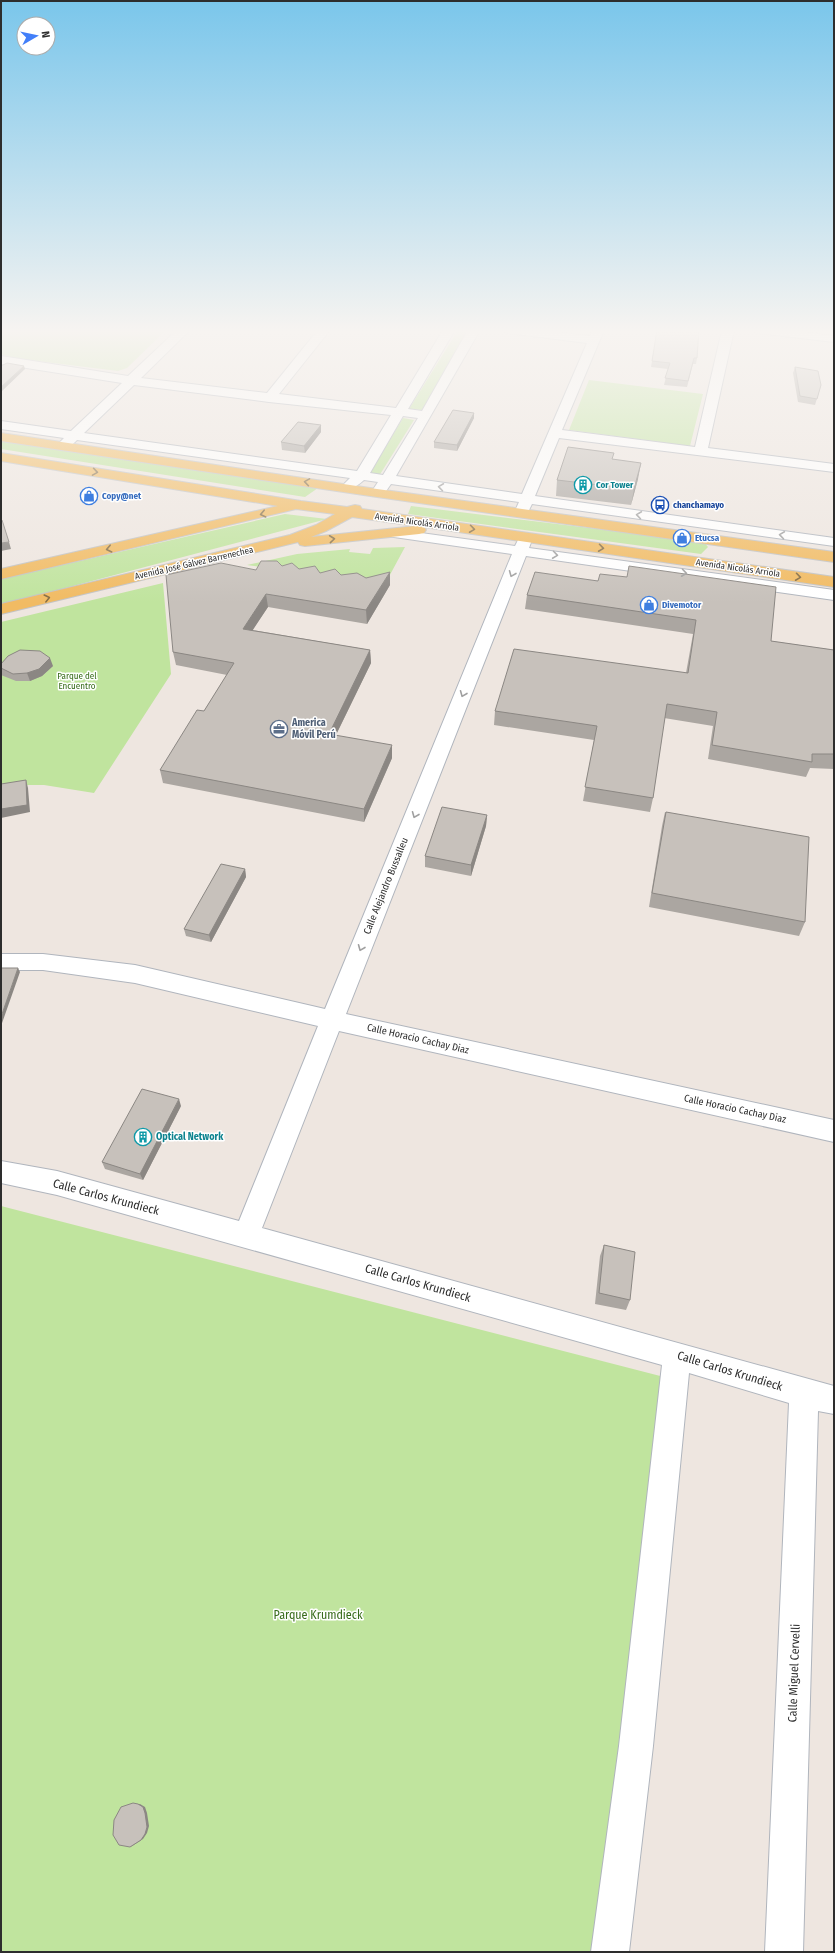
<svg xmlns="http://www.w3.org/2000/svg" width="835" height="1953" viewBox="0 0 835 1953" font-family="'Fira Sans Condensed',sans-serif">
  <rect width="100%" height="100%" fill="#eee6e0"/>
  <path fill="#c0e49e" d="M 1,330 L 166,330 L 127,368 L 118,371 L 13,358 L 1,354 Z
    M 458,330 L 471,330 L 422,410 L 409,409 Z
    M 589,380 L 703,394 L 690,446 L 569,430 Z
    M 403,418 L 414,420 L 379,476 L 368,475 Z
    M 1,439 L 318,488 L 305,497 L 1,449 Z
    M 411,506 L 704,542 L 708,547 L 701,554 L 408,514 Z
    M 285,514 L 327,519 L 1,605 L 1,579 Z
    M 405,547 L 385,584 L 247,565 L 297,554 L 350,549 L 349,552 L 370,554 L 373,548 Z
    M 163,583 L 171,674 L 94,793 L 44,785 L 28,785 L 1,791 L 1,622 Z
    M 1,1206 L 668,1378 L 593,1952 L 1,1952 Z"/>
  <g fill="none" stroke-linecap="round" stroke-linejoin="round">
    <defs>
      <path id="minor" d="M 177,330 L 190,330 L 141,378 L 267,393 L 318,330 L 330,330 L 279,394 L 396,408 L 443,330 L 455,330 L 408,409 L 422,411 L 468,330 L 480,330 L 396,476 L 522,494 L 587,343 L 508,333 L 502,330 L 538,330 L 590,336 L 592,330 L 604,330 L 562,430 L 695,447 L 722,330 L 734,330 L 708,448 L 834,464 L 834,472 L 559,438 L 535,496 L 834,538 L 834,546 L 532,504 L 526,516 L 516,516 L 514,513 L 519,502 L 391,484 L 384,494 L 374,494 L 372,491 L 378,482 L 364,480 C 358,485 354,489 346,487 L 344,484 L 350,478 L 77,440 C 72,445 69,448 61,446 L 59,443 L 64,438 L 1,429 L 1,421 L 71,431 L 122,383 L 1,364 L 1,356 L 128,376 ZM 134,385 L 269,402 L 391,415 L 357,471 L 84,433 ZM 403,416 L 418,418 L 383,475 L 370,473 Z
        M 752,330 L 788,330 L 834,336 L 834,342 L 758,333 Z
        M 392,529 L 515,546 L 521,534 L 531,534 L 533,537 L 529,548 L 834,590 L 834,600 L 526,556 L 346,1014 L 834,1120 L 834,1142 L 339,1031 L 262,1228 L 834,1386 L 834,1414 L 818,1411 L 803,1952 L 765,1952 L 789,1403 L 689,1373 L 653,1746 L 629,1952 L 591,1952 L 619,1746 L 662,1365 L 57,1195 L 1,1183 L 1,1161 L 57,1171 L 239,1221 L 318,1026 L 135,983 L 43,970 L 1,970 L 1,954 L 43,954 L 135,965 L 325,1009 L 512,554 L 387,536 L 385,533 L 387,530 Z"/>
      <path id="major" d="M 1,433 L 377,489 L 834,552 L 834,562 L 377,497 L 1,441 Z
        M 1,453 L 301,501 L 347,507 L 355,505 L 360,506 L 362,509 L 834,577 L 834,587 L 424,527 L 426,530 L 424,533 L 419,534 L 305,546 L 300,545 L 298,542 L 1,614 L 1,604 L 290,535 L 316,525 L 335,514 L 296,509 L 1,579 L 1,569 L 278,506 L 1,461 ZM 352,517 L 416,526 L 311,537 L 326,531 Z"/>
    </defs>
    <use href="#minor" stroke="#b0b5bd" stroke-width="2"/>
    <use href="#major" stroke="#c4c4c4" stroke-width="2"/>
    <use href="#minor" fill="#fff" fill-rule="evenodd"/>
    <use href="#major" fill="#f1bb63" fill-rule="evenodd"/>
  </g>
  <path fill="#aba6a1" d="M 657,330 L 697,358 L 696,364 L 693,364 L 687,387 L 664,385 L 668,369 L 651,367 Z
    M 795,367 L 821,385 L 815,405 L 798,402 L 793,373 Z
    M 474,413 L 474,418 L 457,451 L 434,448 L 434,442 Z
    M 321,425 L 321,432 L 305,453 L 282,450 L 281,442 Z
    M 613,459 L 638,479 L 631,505 L 556,496 L 557,480 Z
    M 282,566 L 320,573 L 366,578 L 390,585 L 367,624 L 268,607 L 252,630 L 370,650 L 371,663 L 336,735 L 392,758 L 364,822 L 163,783 L 160,770 L 204,711 L 227,675 L 176,665 L 173,652 L 256,570 Z
    M 535,572 L 771,641 L 834,650 L 834,769 L 810,768 L 806,777 L 708,759 L 713,726 L 664,718 L 653,798 L 650,812 L 583,801 L 594,740 L 494,725 L 495,711 L 686,673 L 693,634 L 525,609 L 527,595 Z
    M 1,664 L 53,666 L 42,676 L 30,681 L 16,681 L 1,675 Z
    M 665,812 L 805,922 L 799,936 L 649,907 L 662,826 Z
    M 487,815 L 486,826 L 471,876 L 425,867 L 425,856 Z
    M 245,869 L 246,877 L 211,942 L 186,936 L 184,929 Z
    M 181,1106 L 143,1180 L 105,1169 L 102,1162 Z
    M 604,1245 L 630,1300 L 626,1310 L 595,1304 L 600,1256 Z"/>
  <path fill="#8b8783" d="M 24,366 L 25,369 L 1,392 L 1,387 Z
    M 474,413 L 474,418 L 457,451 L 457,445 Z
    M 321,425 L 321,432 L 305,453 L 304,446 Z
    M 641,463 L 638,479 L 631,505 L 634,489 Z
    M 9,542 L 11,549 L 1,551 L 1,543 Z
    M 390,572 L 390,585 L 367,624 L 366,610 Z
    M 266,594 L 268,607 L 245,642 L 243,629 Z
    M 370,650 L 371,663 L 330,747 L 329,734 Z
    M 50,658 L 53,666 L 42,676 L 30,681 L 27,673 Z
    M 392,745 L 392,758 L 364,822 L 364,809 Z
    M 26,780 L 28,788 L 30,812 L 1,818 L 1,809 Z
    M 487,815 L 486,826 L 471,876 L 471,865 Z
    M 245,869 L 246,877 L 211,942 L 209,935 Z
    M 18,968 L 20,972 L 1,1026 L 1,1017 Z
    M 179,1099 L 181,1106 L 143,1180 L 140,1174 Z
    M 138,1804 L 140,1804 L 145,1807 L 147,1813 L 149,1826 L 147,1833 L 143,1839 L 132,1846 L 130,1847 Z"/>
  <path fill="#c7c1bb" stroke="#8b8783" d="M 657,330 L 699,330 L 697,358 L 694,358 L 688,381 L 665,378 L 670,363 L 652,361 Z
    M 7,363 L 24,366 L 1,387 L 1,366 Z
    M 795,367 L 818,371 L 821,385 L 817,399 L 800,396 Z
    M 453,410 L 474,413 L 457,445 L 434,442 Z
    M 298,422 L 321,425 L 304,446 L 281,442 Z
    M 568,447 L 614,453 L 612,459 L 641,463 L 634,489 L 557,480 Z
    M 2,520 L 9,542 L 1,543 L 1,521 Z
    M 261,561 L 277,561 L 282,566 L 292,563 L 299,569 L 315,566 L 320,573 L 335,569 L 341,575 L 357,573 L 366,578 L 390,572 L 366,610 L 266,594 L 243,629 L 370,650 L 329,734 L 392,745 L 364,809 L 160,770 L 197,710 L 204,711 L 234,663 L 173,652 L 166,575 L 221,563 L 256,570 Z
    M 629,566 L 776,587 L 771,641 L 834,650 L 834,754 L 812,754 L 812,762 L 712,745 L 717,712 L 667,704 L 653,798 L 585,787 L 597,726 L 495,711 L 514,649 L 688,673 L 696,620 L 527,595 L 535,572 L 598,581 L 600,574 L 627,577 Z
    M 20,650 L 40,651 L 50,658 L 39,669 L 27,673 L 13,674 L 1,668 L 1,664 L 8,656 Z
    M 26,780 L 27,805 L 1,809 L 1,784 Z
    M 442,807 L 487,815 L 471,865 L 425,856 Z
    M 666,812 L 809,837 L 805,922 L 652,893 Z
    M 221,864 L 245,869 L 209,935 L 184,929 Z
    M 1,968 L 18,968 L 1,1017 Z
    M 142,1089 L 179,1099 L 140,1174 L 102,1162 Z
    M 604,1245 L 635,1252 L 630,1300 L 599,1293 Z
    M 133,1803 L 138,1804 L 143,1807 L 145,1813 L 147,1827 L 145,1834 L 141,1840 L 130,1847 L 119,1845 L 113,1835 L 114,1820 L 121,1807 Z"/>
  <defs><path id="oneway-chevron" d="M-2-3.5L2.5 0L-2 3.5" fill="none" stroke-width="1.6" stroke-linecap="round" stroke-linejoin="round"/></defs>
  <g stroke="#856d45">
    <use href="#oneway-chevron" transform="translate(95 472) rotate(9)"/>
    <use href="#oneway-chevron" transform="translate(307 482) rotate(-171)"/>
    <use href="#oneway-chevron" transform="translate(263 514) rotate(167)"/>
    <use href="#oneway-chevron" transform="translate(472 529) rotate(8)"/>
    <use href="#oneway-chevron" transform="translate(332 539) rotate(-6)"/>
    <use href="#oneway-chevron" transform="translate(601 548) rotate(8)"/>
    <use href="#oneway-chevron" transform="translate(109 549) rotate(167)"/>
    <use href="#oneway-chevron" transform="translate(798 577) rotate(8)"/>
    <use href="#oneway-chevron" transform="translate(47 598) rotate(-14)"/>
  </g>
  <g stroke="#a0a0a0">
    <use href="#oneway-chevron" transform="translate(441 487) rotate(-172)"/>
    <use href="#oneway-chevron" transform="translate(639 515) rotate(-172)"/>
    <use href="#oneway-chevron" transform="translate(782 535) rotate(-172)"/>
    <use href="#oneway-chevron" transform="translate(555 555) rotate(8)"/>
    <use href="#oneway-chevron" transform="translate(684 573) rotate(8)"/>
    <use href="#oneway-chevron" transform="translate(512 574) rotate(112)"/>
    <use href="#oneway-chevron" transform="translate(463 694) rotate(112)"/>
    <use href="#oneway-chevron" transform="translate(415 815) rotate(112)"/>
    <use href="#oneway-chevron" transform="translate(361 948) rotate(112)"/>
  </g>
  <linearGradient id="sky" x2="0" y2="1"><stop stop-color="#7ac6eb"/><stop offset="0.55" stop-color="#f7f4f1"/><stop offset="1" stop-color="#f7f4f1" stop-opacity="0"/></linearGradient>
  <rect width="835" height="603" fill="url(#sky)"/>
  <defs>
    <symbol id="building-ring" viewBox="-11 -11 22 22"><circle r="9.5" fill="#fff" stroke="#0f9aa8" stroke-width="1.5"/><path d="M-4-6H4V6H1V3H-1V6H-4ZM-2.5-4.3h1.7v1.8h-1.7ZM.8-4.3h1.7v1.8H.8ZM-2.5-1h1.7V.8h-1.7ZM.8-1h1.7V.8H.8Z" fill="#0f9aa8"/></symbol>
    <symbol id="shop-ring" viewBox="-11 -11 22 22"><circle r="9.5" fill="#fff" stroke="#3f7fe0" stroke-width="1.5"/><path d="M-5-2.5h2.3a2.7 3.5 0 0 1 5.4 0H5L5.5 6h-11ZM-1.5-2.5h3a1.5 2.3 0 0 0-3 0Z" fill="#3f7fe0"/></symbol>
    <symbol id="bus-ring" viewBox="-11 -11 22 22"><circle r="9.5" fill="#fff" stroke="#1a4fb4" stroke-width="1.5"/><path d="M-5-6H5V4H4V6H2V4H-2V6H-4V4H-5ZM-3.5-4V0h7V-4ZM-3.5 1.2v1.5H-2V1.2ZM2 1.2v1.5H3.5V1.2Z" fill="#1a4fb4"/></symbol>
    <symbol id="office-ring" viewBox="-11 -11 22 22"><circle r="9.5" fill="#fff" stroke="#5c6f8a" stroke-width="1.5"/><path d="M-6-3h4V-5.5h4V-3h4V5H-6ZM-1-4.5V-3h2v-1.5ZM-6 0V1H6V0Z" fill="#5c6f8a"/></symbol>
  </defs>
  <g fill-rule="evenodd">
    <use href="#building-ring" x="573" y="475" width="20" height="20"/>
    <use href="#shop-ring" x="79" y="486" width="20" height="20"/>
    <use href="#bus-ring" x="650" y="495" width="20" height="20"/>
    <use href="#shop-ring" x="672" y="528" width="20" height="20"/>
    <use href="#shop-ring" x="639" y="595" width="20" height="20"/>
    <use href="#office-ring" x="269" y="719" width="20" height="20"/>
    <use href="#building-ring" x="133" y="1127" width="20" height="20"/>
  </g>
  <g text-anchor="middle" dominant-baseline="central" stroke-width="3" stroke-linejoin="round" paint-order="stroke">
    <g font-size="9" font-weight="bold" fill="#0d838f" stroke="#fff" text-anchor="start">
      <text x="596" y="485">Cor Tower</text>
    </g>
    <g font-size="9" font-weight="bold" fill="#366cbe" stroke="#fff" text-anchor="start">
      <text x="102" y="496">Copy@net</text>
      <text x="695" y="538">Etucsa</text>
      <text x="662" y="605">Divemotor</text>
    </g>
    <g font-size="9" font-weight="bold" fill="#164399" stroke="#fff" text-anchor="start">
      <text x="673" y="505">chanchamayo</text>
    </g>
    <g font-size="9" fill="#2d2d2d" stroke="#fff">
      <text transform="translate(417 522) rotate(8)">Avenida Nicolás Arriola</text>
      <text transform="translate(194 563) rotate(-13)">Avenida José Gálvez Barrenechea</text>
      <text transform="translate(738 568) rotate(8)">Avenida Nicolás Arriola</text>
    </g>
    <g font-size="9" fill="#386c1b" stroke="#fff">
      <text x="77" y="676">Parque del<tspan x="77" dy="10">Encuentro</tspan></text>
    </g>
    <g font-size="10" font-weight="bold" fill="#4e5e75" stroke="#fff" text-anchor="start">
      <text x="292" y="723">America<tspan x="292" dy="12">Móvil Perú</tspan></text>
    </g>
    <g font-size="10" fill="#2d2d2d" stroke="#fff">
      <text transform="translate(386 886) rotate(-68)">Calle Alejandro Bussalleu</text>
      <text transform="translate(418 1039) rotate(13)">Calle Horacio Cachay Diaz</text>
      <text transform="translate(735 1109) rotate(12)">Calle Horacio Cachay Diaz</text>
    </g>
    <g font-size="10" font-weight="bold" fill="#0d838f" stroke="#fff" text-anchor="start">
      <text x="156" y="1137">Optical Network</text>
    </g>
    <g font-size="12" fill="#2d2d2d" stroke="#fff">
      <text transform="translate(106 1197) rotate(15)">Calle Carlos Krundieck</text>
      <text transform="translate(418 1283) rotate(16)">Calle Carlos Krundieck</text>
      <text transform="translate(730 1371) rotate(17)">Calle Carlos Krundieck</text>
      <text transform="translate(794 1673) rotate(-88)">Calle Miguel Cervelli</text>
    </g>
    <g font-size="12" fill="#386c1b" stroke="#fff">
      <text x="318" y="1615">Parque Krumdieck</text>
    </g>
  </g>
  <rect width="835" height="1953" fill="none" stroke="#2d2d2d" stroke-width="4"/>
  <g transform="translate(36 36) rotate(81)"><circle r="19" fill="#ffffff" stroke="#ababab"/>
  <path d="M0-3L7 15L0 10L-7 15Z" fill="#427ff9"/>
  <text y="-6" font-size="11" font-weight="bold" text-anchor="middle" fill="#2d2d2d">N</text>
  </g>
</svg>
